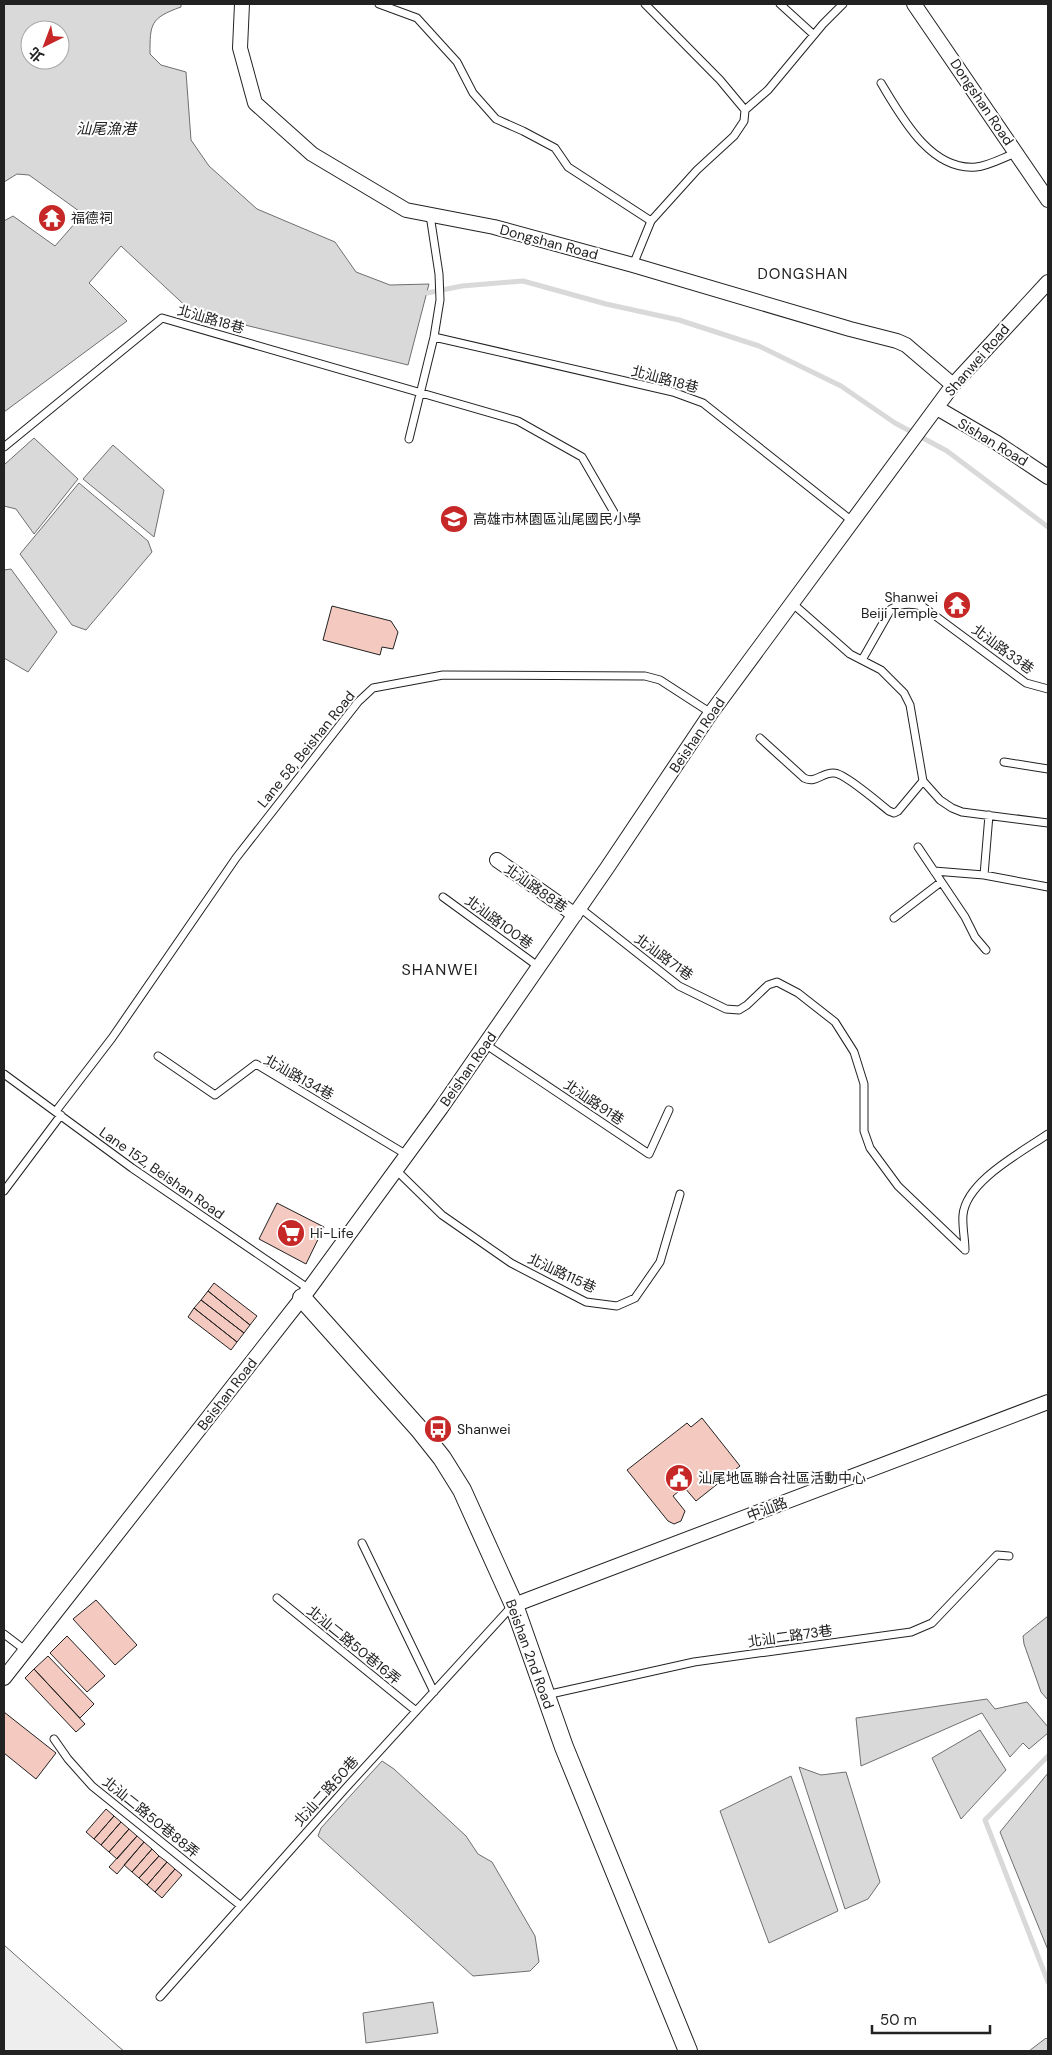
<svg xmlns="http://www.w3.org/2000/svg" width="1052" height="2055" viewBox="0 0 1052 2055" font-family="'DM Sans','Noto Sans TC',sans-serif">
  <rect width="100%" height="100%" fill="#fff"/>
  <path fill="#eee" stroke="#6f6f6f" d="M 4,1945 L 119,2047 L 124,2051 L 4,2051 Z"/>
  <path fill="#d9d9d9" stroke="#6f6f6f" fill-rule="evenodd" d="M 4,4 L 181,4 L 181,7 C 150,18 150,24 150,54 L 161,65 L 186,72 L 191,140 L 209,166 L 257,209 L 335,242 L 356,272 L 390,285 L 429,284 L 408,365 L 192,312 L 121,246 L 89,283 L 127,321 L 4,412 L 4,221 L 13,216 L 55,246 L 83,214 L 29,175 L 17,174 L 4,182 ZM 30,30 L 60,30 L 60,60 L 30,60 Z
    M 34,438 L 78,479 L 34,534 L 16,509 L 4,506 L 4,465 Z
    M 113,445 L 164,490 L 154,537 L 83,479 Z
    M 79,483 L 148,541 L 152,552 L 86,630 L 72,625 L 20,554 Z
    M 11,569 L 57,632 L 28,672 L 4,658 L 4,570 Z
    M 1048,1616 L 1048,1700 L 1041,1692 L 1024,1644 L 1023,1636 Z
    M 987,1699 L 995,1709 L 1027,1702 L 1048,1727 L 1048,1733 L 1029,1749 L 1023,1743 L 1010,1757 L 982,1713 L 861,1766 L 856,1718 Z
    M 980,1730 L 1006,1770 L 961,1819 L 932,1758 Z
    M 382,1761 L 394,1769 L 466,1836 L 478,1854 L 492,1862 L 535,1936 L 539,1962 L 530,1971 L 473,1976 L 318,1836 L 321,1828 Z
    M 799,1767 L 821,1775 L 846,1772 L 880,1882 L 868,1899 L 845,1909 Z
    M 1048,1773 L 1048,1950 L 1000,1832 Z
    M 791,1776 L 838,1911 L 769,1943 L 720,1811 Z
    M 433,2002 L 438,2033 L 366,2043 L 363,2013 Z
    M 1046,2038 L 1048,2040 L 1048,2051 L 1029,2051 Z"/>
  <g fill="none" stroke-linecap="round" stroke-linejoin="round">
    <path stroke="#d9d9d9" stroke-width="5" d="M 427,293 L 462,286 L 523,281 L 606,304 L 679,320 L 759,346 L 841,386 L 895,423 L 947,451 L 1048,527
      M 1048,1756 L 985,1820 L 1048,1982"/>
  </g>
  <path fill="#f3c9c0" stroke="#222" d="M 332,606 L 391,621 L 398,632 L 393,649 L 382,647 L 380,655 L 323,640 Z
    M 277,1203 L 324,1227 L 306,1264 L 259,1239 Z
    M 214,1283 L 257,1316 L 250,1325 L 208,1291 Z
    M 208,1291 L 250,1325 L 244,1333 L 201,1300 Z
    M 201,1300 L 244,1333 L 237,1342 L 194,1308 Z
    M 194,1308 L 237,1342 L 231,1350 L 188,1317 Z
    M 702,1418 L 740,1466 L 696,1501 L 684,1487 L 673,1496 L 685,1511 L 681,1521 L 674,1524 L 668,1521 L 627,1470 L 687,1423 L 691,1427 Z
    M 96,1600 L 137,1645 L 115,1665 L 73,1619 Z
    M 67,1636 L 105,1676 L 87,1692 L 50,1653 Z
    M 48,1656 L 94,1704 L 80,1718 L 34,1669 Z
    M 34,1669 L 85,1724 L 76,1732 L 25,1678 Z
    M 4,1712 L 56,1753 L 36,1779 L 4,1753 Z
    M 106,1809 L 114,1816 L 94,1839 L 86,1832 Z
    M 114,1816 L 121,1822 L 101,1845 L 94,1839 Z
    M 121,1822 L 129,1829 L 109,1852 L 101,1845 Z
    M 129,1829 L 137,1836 L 117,1859 L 109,1852 Z
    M 137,1836 L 144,1842 L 117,1874 L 109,1867 Z
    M 144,1842 L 152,1849 L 132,1872 L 124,1865 Z
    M 152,1849 L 159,1856 L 139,1878 L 132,1872 Z
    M 159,1856 L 167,1862 L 147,1885 L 139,1878 Z
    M 167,1862 L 175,1869 L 155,1892 L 147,1885 Z
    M 175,1869 L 182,1875 L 162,1898 L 155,1892 Z"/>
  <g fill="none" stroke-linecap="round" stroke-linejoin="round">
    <defs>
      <path id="service" d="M 379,4 L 417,18 L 457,62 L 473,93 L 496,119 L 523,131 L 555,148 L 568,167 L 651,221
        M 645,4 L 720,80 L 745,110
        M 780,4 L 814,35
        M 881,83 C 901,116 930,171 976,167 C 989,166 1004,157 1016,153
        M 633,265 L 651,221 L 697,170 L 734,136 L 744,121 L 745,110 L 768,90 L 823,24 L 843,4
        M 434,337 L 673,392 L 703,403 L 852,521
        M 409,439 L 434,337 L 440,300 L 439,274 L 430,215
        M 4,447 L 162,318 L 518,421 L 582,457 L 619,521
        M 792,603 L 850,654 L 881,670 L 904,693 L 910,705 L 923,781 L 940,800 L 952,808 L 962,812 L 1048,823
        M 862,660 L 891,609 C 901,603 911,603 922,606 L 1026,683 L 1048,689
        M 760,738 L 804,778 C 816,784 822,772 834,773 C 844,773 879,803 889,811 L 894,813 L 898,811 L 923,781
        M 1004,762 L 1048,769
        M 918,847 L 965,917 L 975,937 L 986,950
        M 934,871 L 984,875 L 1048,887
        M 984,875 L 989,815
        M 443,897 L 539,967
        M 580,908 L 679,986 L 726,1009 L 739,1010 L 747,1005 L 768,985 L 777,982 L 798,993 L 835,1022 L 854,1052 L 864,1084 L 864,1131 L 870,1148 L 898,1186 L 965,1250
        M 894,918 L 941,882
        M 485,1044 L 649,1154 L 669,1110
        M 158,1056 L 215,1095 L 256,1064 L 407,1155
        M 4,1074 L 132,1168 L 309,1289
        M 56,1111 L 112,1038 L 236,858 L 358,702 L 373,688 L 443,675 L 645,676 L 660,680 L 711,713
        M 396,1170 L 442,1215 L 511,1263 L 586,1302 L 617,1306 L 635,1298 L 660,1262 L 680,1194
        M 4,1191 L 61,1115
        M 965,1250 C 965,1239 962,1226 963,1215 C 966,1181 1022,1152 1048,1134
        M 362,1543 L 434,1692
        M 277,1598 L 416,1711
        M 4,1634 L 25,1650
        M 546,1695 L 694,1662 L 911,1632 L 932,1623 L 997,1555 L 1009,1556
        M 54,1739 L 68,1759 L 92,1786 L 241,1906
        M 160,1997 L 344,1790 L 513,1605"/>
      <path id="minor" d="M 242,4 L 240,48 L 255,103 L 312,154 L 406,210 L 494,227 L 633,265 L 850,329 L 897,341 L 906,345 L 953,385
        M 914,4 L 1048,200
        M 937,408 L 997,443 L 1048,477
        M 497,860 L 575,915
        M 514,1605 L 1048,1402
        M 4,1678 L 309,1289 L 441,1108 L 607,868 L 711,713 L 953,385 L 1048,282"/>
      <path id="tertiary" d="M 302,1298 L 419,1429 L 442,1458 L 462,1490 L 514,1605 L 564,1747 L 688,2051"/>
    </defs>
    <use href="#service" stroke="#222" stroke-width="9"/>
    <use href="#minor" stroke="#222" stroke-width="16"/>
    <use href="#tertiary" stroke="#222" stroke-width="20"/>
    <use href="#service" stroke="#fff" stroke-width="7"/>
    <use href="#minor" stroke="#fff" stroke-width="14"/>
    <use href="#tertiary" stroke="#fff" stroke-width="18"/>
  </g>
  <defs>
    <symbol id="temple-disc" viewBox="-11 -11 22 22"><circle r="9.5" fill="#c62828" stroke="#fff"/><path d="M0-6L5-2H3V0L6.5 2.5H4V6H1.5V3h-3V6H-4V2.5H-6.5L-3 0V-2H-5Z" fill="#fff"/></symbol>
    <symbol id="school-disc" viewBox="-11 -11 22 22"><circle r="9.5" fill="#c62828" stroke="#fff"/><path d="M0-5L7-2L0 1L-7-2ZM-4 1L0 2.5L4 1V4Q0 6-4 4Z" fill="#fff"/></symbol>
    <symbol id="supermarket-disc" viewBox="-11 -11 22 22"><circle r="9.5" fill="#c62828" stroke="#fff"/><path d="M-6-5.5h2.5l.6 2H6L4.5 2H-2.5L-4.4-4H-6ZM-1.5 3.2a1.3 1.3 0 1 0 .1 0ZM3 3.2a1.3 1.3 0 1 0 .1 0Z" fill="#fff"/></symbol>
    <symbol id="bus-disc" viewBox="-11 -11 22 22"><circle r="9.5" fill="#c62828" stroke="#fff"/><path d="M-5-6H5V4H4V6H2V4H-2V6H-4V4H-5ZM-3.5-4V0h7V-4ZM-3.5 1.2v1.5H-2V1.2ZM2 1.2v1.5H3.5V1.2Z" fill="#fff"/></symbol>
    <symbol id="civic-disc" viewBox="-11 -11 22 22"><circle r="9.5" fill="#c62828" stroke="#fff"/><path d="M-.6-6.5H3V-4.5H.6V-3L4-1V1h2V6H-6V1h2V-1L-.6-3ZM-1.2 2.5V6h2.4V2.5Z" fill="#fff"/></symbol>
  </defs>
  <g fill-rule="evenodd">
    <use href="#temple-disc" x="36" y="202" width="32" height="32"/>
    <use href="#school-disc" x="438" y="503" width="32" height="32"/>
    <use href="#temple-disc" x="941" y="589" width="32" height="32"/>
    <use href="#supermarket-disc" x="275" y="1217" width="32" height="32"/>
    <use href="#bus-disc" x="422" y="1413" width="32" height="32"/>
    <use href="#civic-disc" x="663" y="1462" width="32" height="32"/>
  </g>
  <g text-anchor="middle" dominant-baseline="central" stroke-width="4" stroke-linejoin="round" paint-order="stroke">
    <g font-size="14" fill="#222" stroke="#fff">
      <text transform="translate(982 102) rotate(56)">Dongshan Road</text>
      <text transform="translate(549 242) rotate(15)">Dongshan Road</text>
      <text transform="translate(211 319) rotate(16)">北汕路18巷</text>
      <text transform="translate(977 360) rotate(-49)">Shanwei Road</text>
      <text transform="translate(665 379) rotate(15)">北汕路18巷</text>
      <text transform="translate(993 442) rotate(31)">Sishan Road</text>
      <text transform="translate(1003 649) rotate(36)">北汕路33巷</text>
      <text transform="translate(697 735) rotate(-56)">Beishan Road</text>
      <text transform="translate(306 749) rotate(-51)">Lane 58, Beishan Road</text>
      <text transform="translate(536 888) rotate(35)">北汕路88巷</text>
      <text transform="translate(499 922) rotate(36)">北汕路100巷</text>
      <text transform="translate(664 957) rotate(36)">北汕路71巷</text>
      <text transform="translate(468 1069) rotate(-55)">Beishan Road</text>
      <text transform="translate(299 1077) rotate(29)">北汕路134巷</text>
      <text transform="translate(594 1102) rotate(34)">北汕路91巷</text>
      <text transform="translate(162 1173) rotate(35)">Lane 152, Beishan Road</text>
      <text transform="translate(562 1273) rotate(25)">北汕路115巷</text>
      <text transform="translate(227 1394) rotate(-52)">Beishan Road</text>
      <text transform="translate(767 1509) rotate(-21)">中汕路</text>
      <text transform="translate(790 1636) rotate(-8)">北汕二路73巷</text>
      <text transform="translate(354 1645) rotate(39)">北汕二路50巷16弄</text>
      <text transform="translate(530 1654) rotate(70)">Beishan 2nd Road</text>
      <text transform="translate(326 1791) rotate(-48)">北汕二路50巷</text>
      <text transform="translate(151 1817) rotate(39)">北汕二路50巷88弄</text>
    </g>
    <g font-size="14" fill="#222" stroke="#fff" text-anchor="start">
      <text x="71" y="218">福德祠</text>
      <text x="473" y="519">高雄市林園區汕尾國民小學</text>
      <text x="938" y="597" text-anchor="end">Shanwei<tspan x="938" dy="16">Beiji Temple</tspan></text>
      <text x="310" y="1233">Hi-Life</text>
      <text x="457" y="1429">Shanwei</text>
      <text x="698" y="1478">汕尾地區聯合社區活動中心</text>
    </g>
    <g font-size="15" font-style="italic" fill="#222" stroke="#fff">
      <text x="106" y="129">汕尾漁港</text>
    </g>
    <g font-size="15" letter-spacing="1" fill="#222" stroke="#fff">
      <text x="803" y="274">DONGSHAN</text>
    </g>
    <g font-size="16" letter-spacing="1" fill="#222" stroke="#fff">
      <text x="440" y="969">SHANWEI</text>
    </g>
  </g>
  <rect width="1052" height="2055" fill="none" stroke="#222222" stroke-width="10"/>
  <g transform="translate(45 45) rotate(222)"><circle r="24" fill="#ffffff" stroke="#a7a7a7"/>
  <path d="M0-4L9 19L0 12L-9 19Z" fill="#c62828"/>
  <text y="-8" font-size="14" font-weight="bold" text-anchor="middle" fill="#222222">北</text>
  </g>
  <path d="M872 2025v8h118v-8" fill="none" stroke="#222222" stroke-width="2.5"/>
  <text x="880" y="2025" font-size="15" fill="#222222" stroke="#ffffff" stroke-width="4" paint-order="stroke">50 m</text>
</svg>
